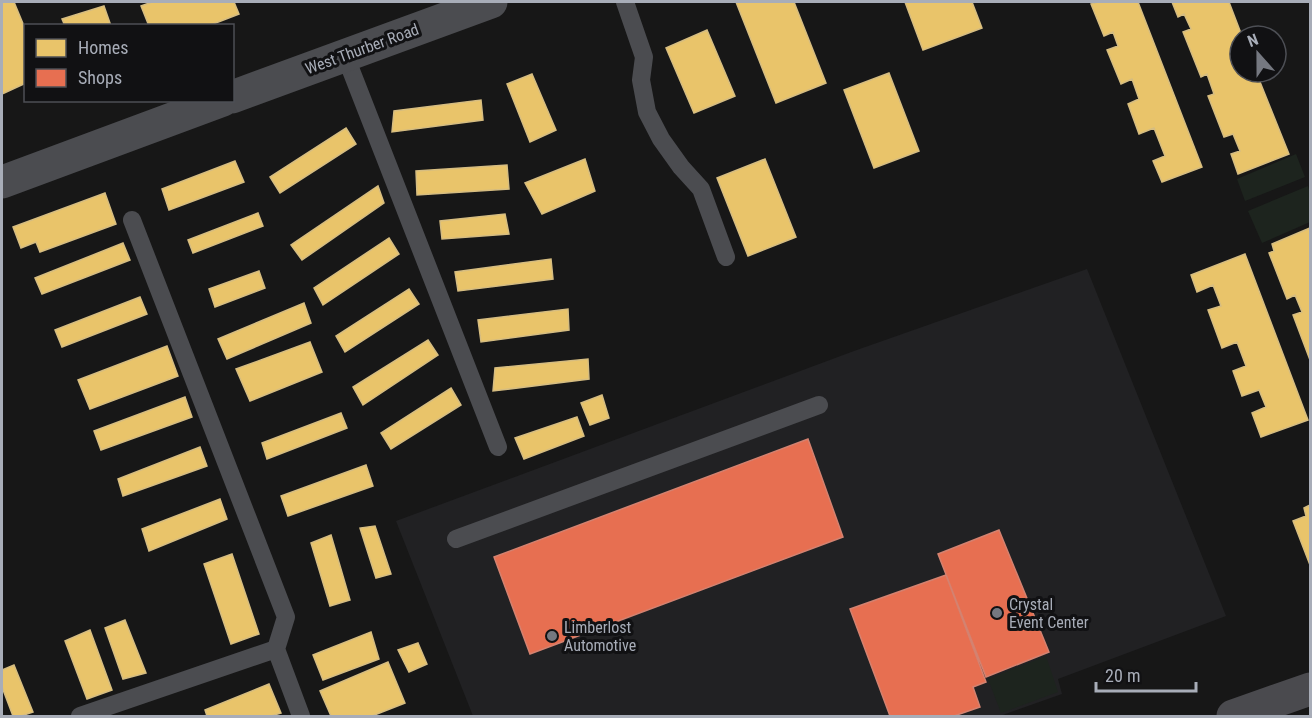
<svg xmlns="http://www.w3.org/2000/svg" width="1312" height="718" viewBox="0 0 1312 718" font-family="'Roboto Condensed',sans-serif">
  <rect width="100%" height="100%" fill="#171717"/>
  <path fill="#212123" d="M 1087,269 L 1226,616 L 1058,679 L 1062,694 L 1000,716 L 473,716 L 396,521 L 854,351 Z"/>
  <path fill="#1d241e" d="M 1296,154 L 1305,177 L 1245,201 L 1237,179 Z
    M 1308,186 L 1310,193 L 1310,222 L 1262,243 L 1248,211 Z
    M 1046,656 L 1058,692 L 1001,713 L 988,679 Z"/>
  <path fill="#e9c46a" stroke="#d6bd81" stroke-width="1.5" d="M 2,2 L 14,2 L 26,31 L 26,83 L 2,94 Z
    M 152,2 L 234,2 L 239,14 L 208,26 L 149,26 L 141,6 Z
    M 736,2 L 794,2 L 826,83 L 776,103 Z
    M 905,2 L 972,2 L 982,28 L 923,50 Z
    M 1098,2 L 1138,2 L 1202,167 L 1162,182 L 1153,161 L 1165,156 L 1154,128 L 1139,134 L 1128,104 L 1139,99 L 1132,79 L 1121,84 L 1107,50 L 1118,46 L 1113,32 L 1104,36 L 1091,4 Z
    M 1172,2 L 1229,2 L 1242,36 L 1240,36 L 1240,72 L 1256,72 L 1289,154 L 1238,174 L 1231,154 L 1240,151 L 1233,134 L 1224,137 L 1208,96 L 1214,94 L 1207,74 L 1201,77 L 1183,32 L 1191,29 L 1184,14 L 1178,17 Z
    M 104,6 L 111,26 L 65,26 L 62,19 Z
    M 707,30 L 735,96 L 694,113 L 666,48 Z
    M 889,73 L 919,151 L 874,168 L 844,90 Z
    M 532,74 L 556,130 L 530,142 L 507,84 Z
    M 481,100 L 483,120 L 392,132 L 394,111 Z
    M 346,128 L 356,144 L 280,193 L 270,177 Z
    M 585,159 L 595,191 L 542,214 L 525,183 Z
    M 765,159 L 796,237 L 748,256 L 717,178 Z
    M 235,161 L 244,182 L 169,210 L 162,189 Z
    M 507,165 L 509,189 L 417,195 L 416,171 Z
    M 378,186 L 384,203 L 302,260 L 291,245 Z
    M 105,193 L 116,224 L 40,252 L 36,242 L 21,248 L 13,227 Z
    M 258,213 L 263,226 L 193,253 L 188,240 Z
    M 505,214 L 509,234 L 442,239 L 440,221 Z
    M 1310,228 L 1310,360 L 1293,315 L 1302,312 L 1295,295 L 1287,299 L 1269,253 L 1274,251 L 1272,244 Z
    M 389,238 L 399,254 L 323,305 L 314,288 Z
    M 123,243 L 130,260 L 42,294 L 35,278 Z
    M 1245,254 L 1308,420 L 1261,437 L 1252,413 L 1266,407 L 1259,390 L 1242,396 L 1233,371 L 1246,366 L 1237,342 L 1222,348 L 1208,310 L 1221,306 L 1213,285 L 1197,292 L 1191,275 Z
    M 551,259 L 553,279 L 458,291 L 455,272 Z
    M 259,271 L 265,288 L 215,307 L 209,289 Z
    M 409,289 L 419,304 L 345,352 L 336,336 Z
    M 140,297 L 147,314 L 62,347 L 55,330 Z
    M 304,303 L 311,323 L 227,359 L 218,339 Z
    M 568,309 L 569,330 L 481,342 L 478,320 Z
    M 428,340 L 438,355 L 363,405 L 353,387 Z
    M 310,342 L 322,372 L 250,401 L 236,369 Z
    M 167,346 L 178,376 L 90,409 L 78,380 Z
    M 588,359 L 589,379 L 493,391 L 495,368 Z
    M 451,388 L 461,405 L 391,449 L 381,433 Z
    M 602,395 L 609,418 L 590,425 L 581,403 Z
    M 185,397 L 192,417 L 101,450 L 94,431 Z
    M 341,413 L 347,428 L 267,459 L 262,443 Z
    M 577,417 L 584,436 L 524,459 L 515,438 Z
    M 200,447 L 207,466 L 123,496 L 118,479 Z
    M 366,465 L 373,486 L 288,516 L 281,496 Z
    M 220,499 L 227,519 L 149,551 L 142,529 Z
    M 1310,505 L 1310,565 L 1293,521 L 1306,516 L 1304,508 Z
    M 375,526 L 391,574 L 376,578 L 360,528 Z
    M 331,535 L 350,600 L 330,606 L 311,543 Z
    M 232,554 L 259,634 L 231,644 L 204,564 Z
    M 125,620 L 146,673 L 123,679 L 105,628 Z
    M 90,630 L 112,690 L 87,699 L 65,641 Z
    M 371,632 L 379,659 L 323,680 L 313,655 Z
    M 418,643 L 427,664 L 409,672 L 398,650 Z
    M 388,662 L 405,703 L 372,716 L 331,716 L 320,691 Z
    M 14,665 L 33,712 L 21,716 L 13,716 L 2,687 L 2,670 Z
    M 269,684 L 281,713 L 271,716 L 207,716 L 205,710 Z"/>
  <path fill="#e76f51" stroke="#d48270" stroke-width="1.5" d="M 808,439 L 843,537 L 530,654 L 494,557 Z
    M 999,530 L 1049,652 L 986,677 L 938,554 Z
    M 946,575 L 986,682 L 973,687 L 980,707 L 954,716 L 890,716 L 850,609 Z"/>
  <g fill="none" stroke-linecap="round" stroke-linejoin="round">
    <path stroke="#4b4c50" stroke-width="18" d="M 625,2 L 644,57 L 641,80 L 647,112 L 661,139 L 681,167 L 701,189 L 726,257
      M 345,55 L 498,447
      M 456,539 L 819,405
      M 276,649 L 301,716
      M 80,716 L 276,649 L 286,617 L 132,220"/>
    <path stroke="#4b4c50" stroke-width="33" d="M 232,97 L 491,2
      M 2,182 L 223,100"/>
    <path stroke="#4a4a4e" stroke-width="33" d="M 1233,716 L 1310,689"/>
  </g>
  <g fill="#757880" stroke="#111113" stroke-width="2">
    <circle cx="997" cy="613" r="6"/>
    <circle cx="552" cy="636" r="6"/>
  </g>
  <g text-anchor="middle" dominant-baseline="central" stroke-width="6" stroke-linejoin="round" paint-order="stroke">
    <g font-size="16" fill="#a8adb8" stroke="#111113">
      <text transform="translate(362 49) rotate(-20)">West Thurber Road</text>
    </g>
    <g font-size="16" fill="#a8adb8" stroke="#111113" text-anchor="start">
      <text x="1009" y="604">Crystal<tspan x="1009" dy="18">Event Center</tspan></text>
      <text x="564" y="627">Limberlost<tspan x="564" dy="18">Automotive</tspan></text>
    </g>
  </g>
  <rect width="1312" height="718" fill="none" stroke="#a8adb8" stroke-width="6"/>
  <rect x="24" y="24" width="210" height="78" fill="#111113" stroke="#4d4f55" stroke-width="1.5"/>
  <rect x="36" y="39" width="30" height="18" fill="#e9c46a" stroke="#4d4f55" stroke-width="1.5"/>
  <text x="78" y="54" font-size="18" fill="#a8adb8">Homes</text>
  <rect x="36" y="69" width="30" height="18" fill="#e76f51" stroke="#4d4f55" stroke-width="1.5"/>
  <text x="78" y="84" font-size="18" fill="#a8adb8">Shops</text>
  <g transform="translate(1258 54) rotate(339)"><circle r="28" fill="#111113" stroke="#4d4f55" stroke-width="1.5"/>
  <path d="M0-4.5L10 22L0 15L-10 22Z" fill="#757880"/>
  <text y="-9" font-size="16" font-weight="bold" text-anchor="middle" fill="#a8adb8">N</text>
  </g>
  <path d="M1096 682v9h100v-9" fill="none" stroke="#a8adb8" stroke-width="3"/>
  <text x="1105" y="682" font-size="18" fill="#a8adb8" stroke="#111113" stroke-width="4.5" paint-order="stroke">20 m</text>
</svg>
